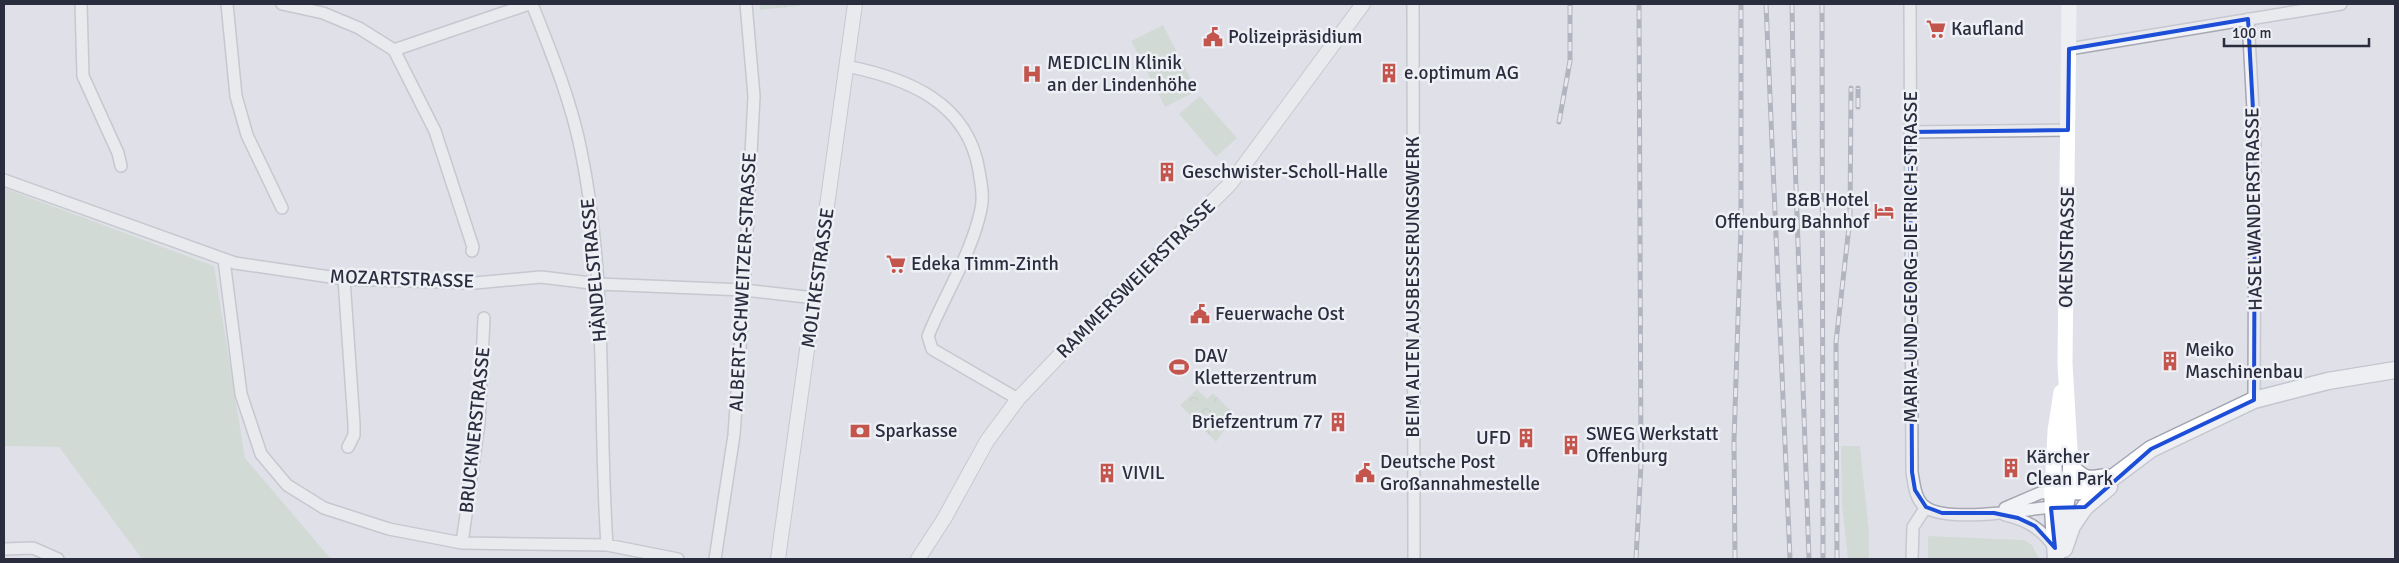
<svg xmlns="http://www.w3.org/2000/svg" width="2399" height="563" viewBox="0 0 2399 563" font-family="Signika,sans-serif">
  <defs>
    <pattern id="forest-crowns" width="20" height="18" patternUnits="userSpaceOnUse" patternTransform="scale(1.25)"><rect width="20" height="18" fill="#c2d1c2"/><path d="M2 6a3 3 0 1 1 6 0M12 15a3 3 0 1 1 6 0" fill="none" stroke="#a7b4a8"/></pattern>
  </defs>
  <rect width="100%" height="100%" fill="#e0e1e8"/>
  <path fill="#c2d1c2" d="M 1163,25 L 1197,91 L 1165,107 L 1131,41 Z
    M 1200,96 L 1237,138 L 1216,157 L 1179,114 Z
    M 4,188 L 214,266 L 245,458 L 331,559 L 142,559 L 59,447 L 4,446 Z
    M 1841,446 L 1860,446 L 1869,532 L 1869,559 L 1848,559 L 1842,505 Z
    M 1928,536 L 2024,540 L 2032,545 L 2039,559 L 1928,559 Z"/>
  <path fill="url(#forest-crowns)" d="M 760,4 L 799,4 L 799,6 L 760,10 Z
    M 1197,389 L 1207,399 L 1213,393 L 1232,412 L 1229,424 L 1216,442 L 1180,405 Z"/>
  <g fill="none" stroke-linecap="round" stroke-linejoin="round">
    <defs>
      <path id="minor" d="M 81,4 L 83,76 L 118,153 L 121,166
        M 227,4 L 236,96 L 247,135 L 282,208
        M 282,4 L 323,13 L 359,28 L 394,50 L 435,131 L 473,247 L 472,251
        M 532,4 C 551,52 571,100 581,151 C 608,281 598,414 607,545
        M 1413,4 L 1414,559
        M 1910,4 L 1912,472 C 1914,484 1915,499 1925,507 C 1948,523 2023,510 2051,507
        M 2248,19 L 2255,146 L 2254,400
        M 2069,49 L 2341,4
        M 394,50 L 529,4
        M 846,66 C 907,78 968,102 979,171 C 981,183 984,197 981,209 C 972,253 945,294 928,336 L 932,349 L 1018,399
        M 1910,132 L 2068,130
        M 4,180 L 235,263 L 344,279 L 475,283 L 541,277 L 599,284 L 744,290 L 815,298
        M 224,260 L 241,394 L 261,454 L 287,485 L 324,508 L 389,529 L 462,543 L 607,545 L 678,559
        M 344,279 L 354,424 L 354,435 L 348,447
        M 2005,508 L 2040,493 L 2052,492
        M 2005,515 C 2027,520 2042,529 2055,548
        M 462,543 L 479,423 L 484,318
        M 4,549 L 33,548 L 58,559
        M 715,559 L 734,435 L 744,290 L 754,96 L 746,4
        M 1912,559 L 1913,527 L 1926,507"/>
      <path id="tertiary" d="M 778,559 L 855,4
        M 918,559 L 944,519 L 987,441 L 1018,399 L 1098,315 L 1230,184 L 1363,4"/>
      <path id="primary" d="M 2071,467 C 2085,481 2087,480 2106,477
        M 2064,539 L 2065,507 L 2068,492
        M 2064,549 L 2072,526 L 2085,507 L 2109,487
        M 2056,559 L 2052,492 L 2087,491 L 2103,485 L 2151,449 L 2254,400 L 2328,381 L 2395,370"/>
    </defs>
    <use href="#minor" stroke="#a6a7b2" stroke-width="14"/>
    <use href="#tertiary" stroke="#a6a7b2" stroke-width="16"/>
    <use href="#primary" stroke="#a0a3b3" stroke-width="19"/>
    <use href="#minor" stroke="#f2f3f6" stroke-width="11"/>
    <use href="#tertiary" stroke="#f2f3f6" stroke-width="14"/>
    <path stroke="#fff" stroke-width="15" d="M 2052,492 L 2055,431 L 2061,392
      M 2068,492 L 2071,467 L 2065,363 L 2069,4"/>
    <use href="#primary" stroke="#fff" stroke-width="16"/>
    <defs>
      <path id="rail" d="M 1766,4 L 1790,559
        M 1792,4 L 1794,129 L 1809,559
        M 1822,4 L 1823,559
        M 1858,107 L 1858,88
        M 1559,122 L 1570,61 L 1570,4
        M 1636,559 L 1641,464 L 1639,4
        M 1735,559 L 1734,441 L 1741,227 L 1741,4
        M 1837,559 L 1836,342 L 1850,218 L 1851,88"/>
    </defs>
    <use href="#rail" stroke="#7a7e90" stroke-width="5"/>
    <use href="#rail" stroke="#eff0f5" stroke-width="3" stroke-dasharray="9" stroke-linecap="butt"/>
  </g>
  <path d="M0 0H2399V563H0ZM 2248,19 L 2255,146 L 2254,400 L 2151,449 L 2085,507 L 2051,508 L 2055,548 L 2035,526 L 2018,518 L 1994,513 L 1942,513 L 1926,507 L 1915,490 L 1912,472 L 1910,132 L 2068,130 L 2069,49 Z" fill="#e0e1e8" fill-opacity=".55" fill-rule="evenodd"/>
  <path fill="none" stroke="#1d4ed8" stroke-width="4" stroke-linejoin="round" d="M 2248,19 L 2255,146 L 2254,400 L 2151,449 L 2085,507 L 2051,508 L 2055,548 L 2035,526 L 2018,518 L 1994,513 L 1942,513 L 1926,507 L 1915,490 L 1912,472 L 1910,132 L 2068,130 L 2069,49 Z"/>
  <defs>
    <symbol id="supermarket-bare" viewBox="-9 -9 18 18"><path d="M-6-5.5h2.5l.6 2H6L4.5 2H-2.5L-4.4-4H-6ZM-1.5 3.2a1.3 1.3 0 1 0 .1 0ZM3 3.2a1.3 1.3 0 1 0 .1 0Z" fill="#c4554d" stroke="#eff0f5" stroke-width="2.5" paint-order="stroke"/></symbol>
    <symbol id="civic-bare" viewBox="-9 -9 18 18"><path d="M-.6-6.5H3V-4.5H.6V-3L4-1V1h2V6H-6V1h2V-1L-.6-3ZM-1.2 2.5V6h2.4V2.5Z" fill="#c4554d" stroke="#eff0f5" stroke-width="2.5" paint-order="stroke"/></symbol>
    <symbol id="building-bare" viewBox="-9 -9 18 18"><path d="M-4-6H4V6H1V3H-1V6H-4ZM-2.5-4.3h1.7v1.8h-1.7ZM.8-4.3h1.7v1.8H.8ZM-2.5-1h1.7V.8h-1.7ZM.8-1h1.7V.8H.8Z" fill="#c4554d" stroke="#eff0f5" stroke-width="2.5" paint-order="stroke"/></symbol>
    <symbol id="hospital-bare" viewBox="-9 -9 18 18"><path d="M-5-5h3v3.5h4V-5h3V5h-3V1.5h-4V5h-3Z" fill="#c4554d" stroke="#eff0f5" stroke-width="2.5" paint-order="stroke"/></symbol>
    <symbol id="hotel-bare" viewBox="-9 -9 18 18"><path d="M-6-4.5h1.5V1H6V5H4.5V3h-9V5H-6ZM-4 0a1.8 1.8 0 1 1 3.6 0ZM.5 0V-2.5h3Q6-2.5 6 0Z" fill="#c4554d" stroke="#eff0f5" stroke-width="2.5" paint-order="stroke"/></symbol>
    <symbol id="stadium-bare" viewBox="-9 -9 18 18"><path d="M0-5a6.5 5 0 1 0 0 10a6.5 5 0 1 0 0-10ZM-3.5-1.8h7v3.6h-7Z" fill="#c4554d" stroke="#eff0f5" stroke-width="2.5" paint-order="stroke"/></symbol>
    <symbol id="bank-bare" viewBox="-9 -9 18 18"><path d="M-6-4H6V4H-6ZM0-2.3a2.3 2.3 0 1 0 0 4.6a2.3 2.3 0 1 0 0-4.6Z" fill="#c4554d" stroke="#eff0f5" stroke-width="2.5" paint-order="stroke"/></symbol>
  </defs>
  <g fill-rule="evenodd">
    <use href="#supermarket-bare" x="1922" y="15" width="28" height="28"/>
    <use href="#civic-bare" x="1199" y="23" width="28" height="28"/>
    <use href="#building-bare" x="1375" y="59" width="28" height="28"/>
    <use href="#hospital-bare" x="1018" y="60" width="28" height="28"/>
    <use href="#building-bare" x="1153" y="158" width="28" height="28"/>
    <use href="#hotel-bare" x="1870" y="197" width="28" height="28"/>
    <use href="#supermarket-bare" x="882" y="250" width="28" height="28"/>
    <use href="#civic-bare" x="1186" y="300" width="28" height="28"/>
    <use href="#building-bare" x="2156" y="347" width="28" height="28"/>
    <use href="#stadium-bare" x="1165" y="353" width="28" height="28"/>
    <use href="#building-bare" x="1324" y="408" width="28" height="28"/>
    <use href="#bank-bare" x="846" y="417" width="28" height="28"/>
    <use href="#building-bare" x="1512" y="424" width="28" height="28"/>
    <use href="#building-bare" x="1557" y="431" width="28" height="28"/>
    <use href="#building-bare" x="1997" y="454" width="28" height="28"/>
    <use href="#building-bare" x="1093" y="459" width="28" height="28"/>
    <use href="#civic-bare" x="1351" y="459" width="28" height="28"/>
  </g>
  <g text-anchor="middle" dominant-baseline="central" stroke-width="5" stroke-linejoin="round" paint-order="stroke">
    <g font-size="19" fill="#2a2d3e" stroke="#eff0f5" text-anchor="start">
      <text x="1951" y="29">Kaufland</text>
      <text x="1228" y="37">Polizeipräsidium</text>
      <text x="1047" y="63">MEDICLIN Klinik<tspan x="1047" dy="22">an der Lindenhöhe</tspan></text>
      <text x="1404" y="73">e.optimum AG</text>
      <text x="1182" y="172">Geschwister-Scholl-Halle</text>
      <text x="1869" y="200" text-anchor="end">B&amp;B Hotel<tspan x="1869" dy="22">Offenburg Bahnhof</tspan></text>
      <text x="911" y="264">Edeka Timm-Zinth</text>
      <text x="1215" y="314">Feuerwache Ost</text>
      <text x="2185" y="350">Meiko<tspan x="2185" dy="22">Maschinenbau</tspan></text>
      <text x="1194" y="356">DAV<tspan x="1194" dy="22">Kletterzentrum</tspan></text>
      <text x="1323" y="422" text-anchor="end">Briefzentrum 77</text>
      <text x="875" y="431">Sparkasse</text>
      <text x="1586" y="434">SWEG Werkstatt<tspan x="1586" dy="22">Offenburg</tspan></text>
      <text x="1511" y="438" text-anchor="end">UFD</text>
      <text x="2026" y="457">Kärcher<tspan x="2026" dy="22">Clean Park</tspan></text>
      <text x="1380" y="462">Deutsche Post<tspan x="1380" dy="22">Großannahmestelle</tspan></text>
      <text x="1122" y="473">VIVIL</text>
    </g>
    <g font-size="19" fill="#2a2d3e" stroke="#eff0f5">
      <text transform="translate(2254 209) rotate(-91)">HASELWANDERSTRASSE</text>
      <text transform="translate(2067 247) rotate(-89)">OKENSTRASSE</text>
      <text transform="translate(1911 257) rotate(-90)">MARIA-UND-GEORG-DIETRICH-STRASSE</text>
      <text transform="translate(594 270) rotate(-95)">HÄNDELSTRASSE</text>
      <text transform="translate(818 278) rotate(-82)">MOLTKESTRASSE</text>
      <text transform="translate(402 279) rotate(2)">MOZARTSTRASSE</text>
      <text transform="translate(1136 279) rotate(-45)">RAMMERSWEIERSTRASSE</text>
      <text transform="translate(743 282) rotate(-87)">ALBERT-SCHWEITZER-STRASSE</text>
      <text transform="translate(1413 287) rotate(-90)">BEIM ALTEN AUSBESSERUNGSWERK</text>
      <text transform="translate(475 430) rotate(-84)">BRUCKNERSTRASSE</text>
    </g>
  </g>
  <rect width="2399" height="563" fill="none" stroke="#2a2d3e" stroke-width="10"/>
  <path d="M2224 38v8h145v-8" fill="none" stroke="#2a2d3e" stroke-width="2.5"/>
  <text x="2232" y="38" font-size="15" fill="#2a2d3e" stroke="#eff0f5" stroke-width="4" paint-order="stroke">100 m</text>
</svg>
